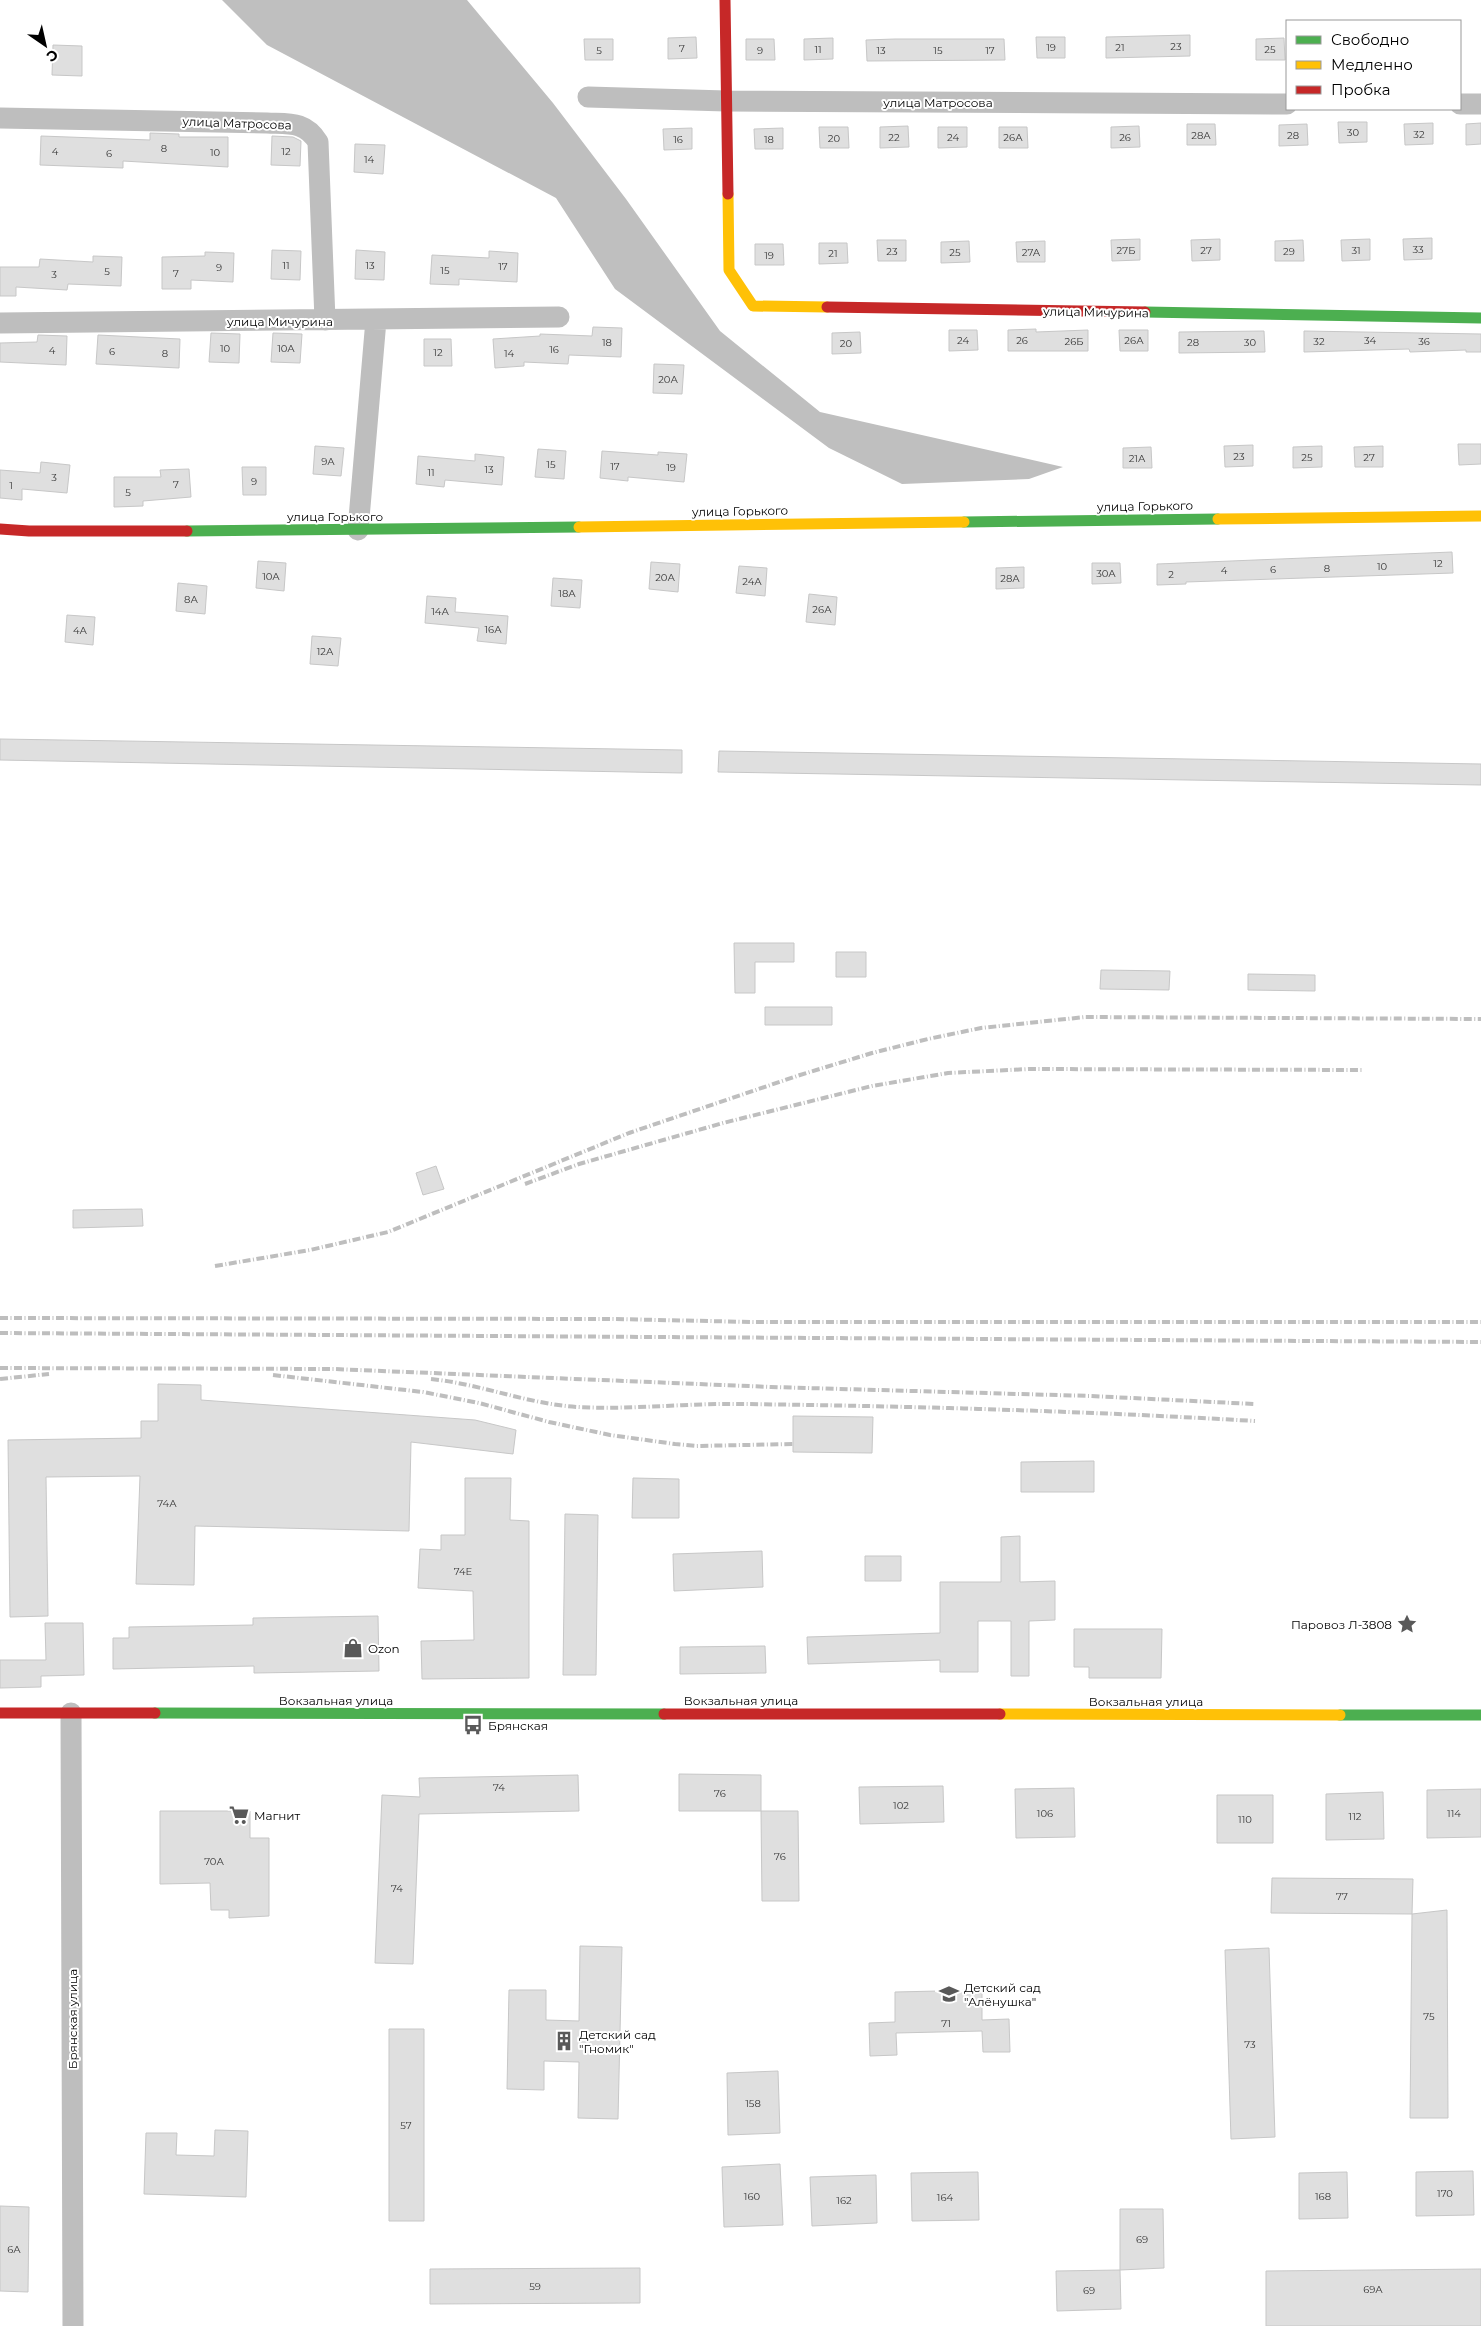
<svg xmlns="http://www.w3.org/2000/svg" width="1481" height="2326" viewBox="0 0 1481 2326" font-family="Montserrat,sans-serif">
  <rect width="100%" height="100%" fill="#fff"/>
  <path fill="#bfbfbf" d="M 222,0 L 467,0 L 553,103 L 626,199 L 720,331 L 820,412 L 1063,467 L 1029,479 L 902,484 L 829,448 L 615,289 L 556,198 L 267,45 Z"/>
  <path fill="#dfdfdf" stroke="#c7c7c7" d="M 1190,35 L 1190,56 L 1106,58 L 1106,37 Z
    M 696,37 L 697,58 L 668,59 L 668,38 Z
    M 1036,37 L 1065,37 L 1065,58 L 1037,58 Z
    M 833,38 L 833,59 L 804,60 L 804,39 Z
    M 1284,38 L 1285,60 L 1256,60 L 1256,39 Z
    M 584,39 L 613,39 L 613,60 L 585,60 Z
    M 746,39 L 774,39 L 775,60 L 746,60 Z
    M 895,39 L 1004,39 L 1005,60 L 867,61 L 866,40 Z
    M 53,45 L 82,46 L 82,76 L 52,75 Z
    M 1338,122 L 1367,122 L 1367,142 L 1339,143 Z
    M 1433,123 L 1433,144 L 1405,145 L 1404,124 Z
    M 1481,123 L 1481,144 L 1466,145 L 1466,124 Z
    M 1187,124 L 1215,124 L 1216,145 L 1187,145 Z
    M 1307,124 L 1308,145 L 1279,146 L 1279,125 Z
    M 908,126 L 909,147 L 880,148 L 880,127 Z
    M 1139,126 L 1140,147 L 1111,148 L 1111,127 Z
    M 819,127 L 848,127 L 849,148 L 820,148 Z
    M 938,127 L 967,127 L 967,147 L 938,148 Z
    M 999,127 L 1027,127 L 1028,148 L 999,148 Z
    M 692,128 L 692,149 L 664,150 L 663,129 Z
    M 783,128 L 783,149 L 755,149 L 754,129 Z
    M 150,133 L 179,134 L 179,137 L 228,137 L 228,167 L 123,161 L 123,168 L 40,165 L 41,136 L 150,140 Z
    M 272,136 L 293,137 L 301,141 L 300,166 L 271,165 Z
    M 355,144 L 385,145 L 383,174 L 354,172 Z
    M 1432,238 L 1432,259 L 1404,260 L 1403,239 Z
    M 1140,239 L 1140,260 L 1112,261 L 1111,240 Z
    M 1220,239 L 1220,260 L 1192,261 L 1191,240 Z
    M 1370,239 L 1370,260 L 1342,261 L 1341,240 Z
    M 877,240 L 906,240 L 906,261 L 878,261 Z
    M 1303,240 L 1304,261 L 1275,261 L 1275,241 Z
    M 969,241 L 970,262 L 941,263 L 941,242 Z
    M 1045,241 L 1045,262 L 1017,262 L 1016,242 Z
    M 819,243 L 847,243 L 848,263 L 819,264 Z
    M 755,244 L 783,244 L 784,265 L 755,265 Z
    M 272,250 L 301,251 L 300,280 L 271,279 Z
    M 356,250 L 385,252 L 384,280 L 355,279 Z
    M 489,251 L 518,253 L 517,282 L 459,279 L 459,285 L 430,284 L 432,255 L 489,258 Z
    M 205,252 L 234,253 L 233,282 L 191,280 L 191,289 L 162,289 L 162,257 L 205,256 Z
    M 93,256 L 122,257 L 121,286 L 68,284 L 67,290 L 16,287 L 16,296 L 0,296 L 0,267 L 39,267 L 40,259 L 93,262 Z
    M 593,327 L 622,328 L 621,357 L 569,355 L 568,364 L 524,362 L 524,366 L 495,368 L 493,339 L 540,336 L 540,334 L 592,336 Z
    M 1036,329 L 1036,332 L 1088,330 L 1088,351 L 1008,351 L 1008,330 Z
    M 949,330 L 977,330 L 978,350 L 949,351 Z
    M 1119,330 L 1148,330 L 1148,351 L 1120,351 Z
    M 1264,331 L 1265,352 L 1179,353 L 1179,332 Z
    M 1304,331 L 1481,334 L 1481,352 L 1466,352 L 1466,350 L 1410,352 L 1409,349 L 1304,352 Z
    M 860,332 L 861,353 L 832,354 L 832,333 Z
    M 211,333 L 240,334 L 239,363 L 209,362 Z
    M 273,333 L 302,334 L 300,363 L 271,362 Z
    M 38,335 L 67,336 L 66,365 L 0,362 L 0,343 L 37,342 Z
    M 98,335 L 180,339 L 179,368 L 96,364 Z
    M 424,339 L 451,339 L 452,366 L 424,366 Z
    M 654,364 L 684,365 L 682,394 L 653,393 Z
    M 1458,444 L 1481,444 L 1481,464 L 1459,465 Z
    M 1253,445 L 1253,466 L 1225,467 L 1224,446 Z
    M 315,446 L 344,448 L 341,476 L 313,474 Z
    M 1322,446 L 1322,467 L 1293,468 L 1293,447 Z
    M 1383,446 L 1383,467 L 1355,467 L 1354,447 Z
    M 1151,447 L 1152,468 L 1123,468 L 1123,448 Z
    M 538,449 L 566,451 L 564,479 L 535,477 Z
    M 602,451 L 658,455 L 658,452 L 687,454 L 684,482 L 628,477 L 628,481 L 600,478 Z
    M 475,454 L 504,457 L 502,485 L 445,480 L 444,487 L 416,484 L 418,456 L 475,461 Z
    M 41,462 L 70,465 L 67,493 L 22,489 L 22,500 L 0,498 L 0,470 L 40,473 Z
    M 242,467 L 266,467 L 266,495 L 243,495 Z
    M 189,469 L 191,497 L 143,501 L 143,506 L 114,507 L 114,477 L 161,477 L 160,470 Z
    M 1452,552 L 1453,573 L 1186,582 L 1186,584 L 1157,585 L 1157,564 Z
    M 258,561 L 286,563 L 284,591 L 256,588 Z
    M 651,562 L 680,564 L 678,592 L 649,589 Z
    M 1092,563 L 1120,563 L 1121,583 L 1092,584 Z
    M 739,566 L 767,568 L 765,596 L 736,593 Z
    M 1024,567 L 1024,588 L 996,589 L 996,568 Z
    M 553,578 L 582,580 L 580,608 L 551,606 Z
    M 178,583 L 207,586 L 205,614 L 176,611 Z
    M 809,594 L 837,597 L 835,625 L 806,622 Z
    M 427,596 L 456,598 L 455,612 L 508,616 L 506,644 L 477,641 L 479,628 L 425,623 Z
    M 67,615 L 95,617 L 93,645 L 65,642 Z
    M 312,636 L 341,638 L 338,666 L 310,664 Z
    M 0,739 L 682,750 L 682,773 L 0,760 Z
    M 719,751 L 1481,764 L 1481,785 L 718,772 Z
    M 734,943 L 794,943 L 794,962 L 755,962 L 755,993 L 735,993 Z
    M 836,952 L 866,952 L 866,977 L 836,977 Z
    M 1101,970 L 1170,971 L 1169,990 L 1100,989 Z
    M 1248,974 L 1315,975 L 1315,991 L 1248,990 Z
    M 765,1007 L 832,1007 L 832,1025 L 765,1025 Z
    M 436,1166 L 444,1189 L 423,1195 L 416,1173 Z
    M 142,1209 L 143,1226 L 73,1228 L 73,1210 Z
    M 158,1384 L 201,1385 L 201,1400 L 475,1420 L 516,1430 L 513,1454 L 411,1442 L 409,1531 L 195,1526 L 194,1585 L 136,1584 L 140,1476 L 46,1477 L 48,1616 L 10,1617 L 8,1440 L 141,1438 L 141,1421 L 158,1421 Z
    M 793,1416 L 873,1417 L 872,1453 L 793,1452 Z
    M 1094,1461 L 1094,1492 L 1021,1492 L 1021,1462 Z
    M 465,1478 L 511,1478 L 510,1520 L 529,1521 L 529,1678 L 422,1679 L 421,1641 L 474,1640 L 473,1591 L 418,1588 L 420,1549 L 441,1550 L 441,1535 L 465,1535 Z
    M 633,1478 L 679,1479 L 679,1518 L 632,1518 Z
    M 565,1514 L 598,1515 L 596,1675 L 563,1675 Z
    M 1020,1536 L 1020,1582 L 1055,1581 L 1055,1620 L 1029,1621 L 1029,1676 L 1011,1676 L 1011,1621 L 978,1621 L 978,1672 L 940,1672 L 940,1660 L 808,1664 L 807,1637 L 940,1633 L 940,1582 L 1001,1582 L 1001,1537 Z
    M 762,1551 L 763,1587 L 674,1591 L 673,1554 Z
    M 865,1556 L 901,1556 L 901,1581 L 865,1581 Z
    M 378,1616 L 379,1671 L 254,1673 L 254,1666 L 113,1669 L 113,1638 L 129,1638 L 129,1627 L 253,1625 L 253,1618 Z
    M 45,1623 L 83,1623 L 84,1675 L 41,1676 L 41,1687 L 0,1688 L 0,1660 L 46,1660 Z
    M 1074,1629 L 1162,1629 L 1161,1678 L 1089,1678 L 1089,1667 L 1074,1667 Z
    M 765,1646 L 766,1673 L 680,1674 L 680,1647 Z
    M 679,1774 L 761,1775 L 761,1811 L 679,1811 Z
    M 578,1775 L 579,1811 L 419,1814 L 413,1964 L 375,1963 L 382,1795 L 420,1797 L 419,1778 Z
    M 943,1786 L 944,1822 L 860,1824 L 859,1787 Z
    M 1074,1788 L 1075,1837 L 1016,1838 L 1015,1789 Z
    M 1481,1789 L 1481,1837 L 1427,1838 L 1427,1790 Z
    M 1383,1792 L 1384,1839 L 1326,1840 L 1326,1794 Z
    M 1217,1795 L 1273,1795 L 1273,1843 L 1217,1843 Z
    M 160,1811 L 250,1811 L 250,1838 L 269,1838 L 269,1916 L 229,1918 L 229,1910 L 211,1910 L 210,1883 L 160,1884 Z
    M 761,1811 L 798,1811 L 799,1901 L 762,1901 Z
    M 1272,1878 L 1413,1879 L 1412,1914 L 1271,1913 Z
    M 1447,1910 L 1448,2118 L 1410,2118 L 1412,1914 Z
    M 580,1946 L 622,1947 L 618,2119 L 578,2118 L 579,2062 L 544,2061 L 544,2090 L 507,2089 L 509,1990 L 546,1990 L 546,2020 L 579,2021 Z
    M 1269,1948 L 1275,2137 L 1231,2139 L 1225,1950 Z
    M 982,1990 L 982,2020 L 1009,2019 L 1010,2052 L 983,2052 L 982,2031 L 896,2033 L 897,2055 L 870,2056 L 869,2023 L 895,2022 L 895,1992 Z
    M 389,2029 L 424,2029 L 424,2221 L 389,2221 Z
    M 778,2071 L 780,2133 L 728,2135 L 727,2073 Z
    M 215,2130 L 248,2131 L 246,2197 L 144,2194 L 146,2133 L 177,2133 L 176,2155 L 214,2156 Z
    M 780,2164 L 783,2225 L 724,2227 L 722,2167 Z
    M 1473,2171 L 1474,2215 L 1416,2216 L 1416,2172 Z
    M 978,2172 L 979,2220 L 912,2221 L 911,2173 Z
    M 1347,2172 L 1348,2218 L 1299,2219 L 1299,2173 Z
    M 876,2175 L 877,2223 L 812,2226 L 810,2177 Z
    M 0,2206 L 29,2207 L 28,2292 L 0,2291 Z
    M 1120,2209 L 1163,2209 L 1164,2268 L 1120,2270 Z
    M 640,2268 L 640,2303 L 430,2304 L 430,2269 Z
    M 1481,2269 L 1481,2326 L 1266,2326 L 1266,2271 Z
    M 1120,2270 L 1121,2309 L 1057,2311 L 1056,2271 Z"/>
  <g fill="none" stroke-linecap="round" stroke-linejoin="round">
    <path stroke="#bebebe" stroke-width="21" d="M 588,97 L 726,101 L 1287,104
      M 1460,104 L 1481,104
      M 0,118 L 267,123 C 289,124 305,121 318,142 L 325,320
      M 0,323 L 559,317
      M 358,530 L 376,320
      M 71,1713 L 73,2326"/>
    <path stroke="#4caf50" stroke-width="11" d="M 1145,312 L 1481,318
      M 964,522 L 1218,519
      M 187,531 L 579,527
      M 155,1713 L 664,1714
      M 1340,1715 L 1481,1715"/>
    <path stroke="#ffc107" stroke-width="11" d="M 728,194 L 729,270 L 753,306 L 827,307
      M 1218,519 L 1481,516
      M 579,527 L 964,522
      M 1000,1714 L 1340,1715"/>
    <path stroke="#c62828" stroke-width="11" d="M 725,0 L 728,194
      M 827,307 L 1145,312
      M 0,529 L 29,531 L 187,531
      M 0,1713 L 155,1713
      M 664,1714 L 1000,1714"/>
    <path stroke="#bebebe" stroke-width="4" stroke-dasharray="8 2.5 1 2.5" stroke-linecap="butt" d="M 525,1184 L 579,1164 L 723,1123 L 872,1086 L 948,1073 L 1029,1069 L 1362,1070
      M 215,1266 L 310,1250 L 388,1232 L 629,1133 L 800,1075 L 872,1053 L 928,1039 L 981,1028 L 1085,1017 L 1481,1019
      M 0,1318 L 613,1319 L 753,1322 L 1481,1322
      M 0,1333 L 1481,1342
      M 0,1368 L 334,1369 L 771,1387 L 1091,1396 L 1254,1404
      M 273,1375 L 423,1392 L 479,1403 L 549,1422 L 610,1435 L 675,1444 L 696,1446 L 793,1444
      M 0,1379 L 49,1374
      M 431,1379 C 481,1384 527,1404 578,1407 C 631,1410 686,1403 740,1404 C 912,1406 1083,1411 1255,1421"/>
  </g>
  <defs>
    <symbol id="sight-bare" viewBox="-9 -9 18 18"><path d="M0-6L1.8-2.2L6-1.7L2.9 1.2L3.7 5.4L0 3.3L-3.7 5.4L-2.9 1.2L-6-1.7L-1.8-2.2Z" fill="#595959" stroke="#fff" stroke-width="2.5" paint-order="stroke"/></symbol>
    <symbol id="shop-bare" viewBox="-9 -9 18 18"><path d="M-5-2.5h2.3a2.7 3.5 0 0 1 5.4 0H5L5.5 6h-11ZM-1.5-2.5h3a1.5 2.3 0 0 0-3 0Z" fill="#595959" stroke="#fff" stroke-width="2.5" paint-order="stroke"/></symbol>
    <symbol id="bus-bare" viewBox="-9 -9 18 18"><path d="M-5-6H5V4H4V6H2V4H-2V6H-4V4H-5ZM-3.5-4V0h7V-4ZM-3.5 1.2v1.5H-2V1.2ZM2 1.2v1.5H3.5V1.2Z" fill="#595959" stroke="#fff" stroke-width="2.5" paint-order="stroke"/></symbol>
    <symbol id="supermarket-bare" viewBox="-9 -9 18 18"><path d="M-6-5.5h2.5l.6 2H6L4.5 2H-2.5L-4.4-4H-6ZM-1.5 3.2a1.3 1.3 0 1 0 .1 0ZM3 3.2a1.3 1.3 0 1 0 .1 0Z" fill="#595959" stroke="#fff" stroke-width="2.5" paint-order="stroke"/></symbol>
    <symbol id="school-bare" viewBox="-9 -9 18 18"><path d="M0-5L7-2L0 1L-7-2ZM-4 1L0 2.5L4 1V4Q0 6-4 4Z" fill="#595959" stroke="#fff" stroke-width="2.5" paint-order="stroke"/></symbol>
    <symbol id="building-bare" viewBox="-9 -9 18 18"><path d="M-4-6H4V6H1V3H-1V6H-4ZM-2.5-4.3h1.7v1.8h-1.7ZM.8-4.3h1.7v1.8H.8ZM-2.5-1h1.7V.8h-1.7ZM.8-1h1.7V.8H.8Z" fill="#595959" stroke="#fff" stroke-width="2.5" paint-order="stroke"/></symbol>
  </defs>
  <g fill-rule="evenodd">
    <use href="#sight-bare" x="1393" y="1610" width="28" height="28"/>
    <use href="#shop-bare" x="339" y="1634" width="28" height="28"/>
    <use href="#bus-bare" x="459" y="1711" width="28" height="28"/>
    <use href="#supermarket-bare" x="225" y="1801" width="28" height="28"/>
    <use href="#school-bare" x="935" y="1980" width="28" height="28"/>
    <use href="#building-bare" x="550" y="2027" width="28" height="28"/>
  </g>
  <g text-anchor="middle" dominant-baseline="central" stroke-width="4" stroke-linejoin="round" paint-order="stroke">
    <g font-size="10" fill="#383838">
      <text x="1176" y="46">23</text>
      <text x="1051" y="47">19</text>
      <text x="1120" y="47">21</text>
      <text x="682" y="48">7</text>
      <text x="818" y="49">11</text>
      <text x="1270" y="49">25</text>
      <text x="599" y="50">5</text>
      <text x="760" y="50">9</text>
      <text x="881" y="50">13</text>
      <text x="938" y="50">15</text>
      <text x="990" y="50">17</text>
      <text x="1353" y="132">30</text>
      <text x="1419" y="134">32</text>
      <text x="1201" y="135">28А</text>
      <text x="1293" y="135">28</text>
      <text x="894" y="137">22</text>
      <text x="953" y="137">24</text>
      <text x="1013" y="137">26А</text>
      <text x="1125" y="137">26</text>
      <text x="834" y="138">20</text>
      <text x="678" y="139">16</text>
      <text x="769" y="139">18</text>
      <text x="164" y="148">8</text>
      <text x="55" y="151">4</text>
      <text x="286" y="151">12</text>
      <text x="215" y="152">10</text>
      <text x="109" y="153">6</text>
      <text x="369" y="159">14</text>
      <text x="1418" y="249">33</text>
      <text x="1126" y="250">27Б</text>
      <text x="1206" y="250">27</text>
      <text x="1356" y="250">31</text>
      <text x="892" y="251">23</text>
      <text x="1289" y="251">29</text>
      <text x="955" y="252">25</text>
      <text x="1031" y="252">27А</text>
      <text x="833" y="253">21</text>
      <text x="769" y="255">19</text>
      <text x="286" y="265">11</text>
      <text x="370" y="265">13</text>
      <text x="503" y="266">17</text>
      <text x="219" y="267">9</text>
      <text x="445" y="270">15</text>
      <text x="107" y="271">5</text>
      <text x="176" y="273">7</text>
      <text x="54" y="274">3</text>
      <text x="963" y="340">24</text>
      <text x="1022" y="340">26</text>
      <text x="1134" y="340">26А</text>
      <text x="1370" y="340">34</text>
      <text x="1074" y="341">26Б</text>
      <text x="1319" y="341">32</text>
      <text x="1424" y="341">36</text>
      <text x="607" y="342">18</text>
      <text x="1193" y="342">28</text>
      <text x="1250" y="342">30</text>
      <text x="846" y="343">20</text>
      <text x="225" y="348">10</text>
      <text x="286" y="348">10А</text>
      <text x="554" y="349">16</text>
      <text x="52" y="350">4</text>
      <text x="112" y="351">6</text>
      <text x="438" y="352">12</text>
      <text x="165" y="353">8</text>
      <text x="509" y="353">14</text>
      <text x="668" y="379">20А</text>
      <text x="1239" y="456">23</text>
      <text x="1307" y="457">25</text>
      <text x="1369" y="457">27</text>
      <text x="1137" y="458">21А</text>
      <text x="328" y="461">9А</text>
      <text x="551" y="464">15</text>
      <text x="615" y="466">17</text>
      <text x="671" y="467">19</text>
      <text x="489" y="469">13</text>
      <text x="431" y="472">11</text>
      <text x="54" y="477">3</text>
      <text x="254" y="481">9</text>
      <text x="176" y="484">7</text>
      <text x="11" y="485">1</text>
      <text x="128" y="492">5</text>
      <text x="1438" y="563">12</text>
      <text x="1382" y="566">10</text>
      <text x="1327" y="568">8</text>
      <text x="1273" y="569">6</text>
      <text x="1224" y="570">4</text>
      <text x="1106" y="573">30А</text>
      <text x="1171" y="574">2</text>
      <text x="271" y="576">10А</text>
      <text x="665" y="577">20А</text>
      <text x="1010" y="578">28А</text>
      <text x="752" y="581">24А</text>
      <text x="567" y="593">18А</text>
      <text x="191" y="599">8А</text>
      <text x="822" y="609">26А</text>
      <text x="440" y="611">14А</text>
      <text x="493" y="629">16А</text>
      <text x="80" y="630">4А</text>
      <text x="325" y="651">12А</text>
      <text x="167" y="1503">74А</text>
      <text x="463" y="1571">74Е</text>
      <text x="499" y="1787">74</text>
      <text x="720" y="1793">76</text>
      <text x="901" y="1805">102</text>
      <text x="1045" y="1813">106</text>
      <text x="1454" y="1813">114</text>
      <text x="1355" y="1816">112</text>
      <text x="1245" y="1819">110</text>
      <text x="780" y="1856">76</text>
      <text x="214" y="1861">70А</text>
      <text x="397" y="1888">74</text>
      <text x="1342" y="1896">77</text>
      <text x="1429" y="2016">75</text>
      <text x="946" y="2023">71</text>
      <text x="1250" y="2044">73</text>
      <text x="753" y="2103">158</text>
      <text x="406" y="2125">57</text>
      <text x="1445" y="2193">170</text>
      <text x="752" y="2196">160</text>
      <text x="1323" y="2196">168</text>
      <text x="945" y="2197">164</text>
      <text x="844" y="2200">162</text>
      <text x="1142" y="2239">69</text>
      <text x="14" y="2249">6А</text>
      <text x="535" y="2286">59</text>
      <text x="1373" y="2289">69А</text>
      <text x="1089" y="2290">69</text>
    </g>
    <g font-size="12" fill="#000" stroke="#fff">
      <text x="938" y="102">улица Матросова</text>
      <text transform="translate(237 123) rotate(2)">улица Матросова</text>
      <text transform="translate(1096 312) rotate(1)">улица Мичурина</text>
      <text x="280" y="321">улица Мичурина</text>
      <text transform="translate(1145 506) rotate(-1)">улица Горького</text>
      <text transform="translate(740 511) rotate(-1)">улица Горького</text>
      <text x="335" y="516">улица Горького</text>
      <text x="336" y="1700">Вокзальная улица</text>
      <text x="741" y="1700">Вокзальная улица</text>
      <text x="1146" y="1701">Вокзальная улица</text>
      <text transform="translate(72 2019) rotate(-90)">Брянская улица</text>
    </g>
    <g font-size="12" fill="#000" stroke="#fff" text-anchor="start">
      <text x="1392" y="1624" text-anchor="end">Паровоз Л-3808</text>
      <text x="368" y="1648">Ozon</text>
      <text x="488" y="1725">Брянская</text>
      <text x="254" y="1815">Магнит</text>
      <text x="964" y="1987">Детский сад<tspan x="964" dy="14">"Алёнушка"</tspan></text>
      <text x="579" y="2034">Детский сад<tspan x="579" dy="14">"Гномик"</tspan></text>
    </g>
  </g>
  <rect x="1286" y="20" width="175" height="90" fill="#ffffff" stroke="#999999"/>
  <rect x="1296" y="36" width="25" height="8" fill="#4caf50" stroke="#999999"/>
  <text x="1331" y="45" font-size="15" fill="#000000">Свободно</text>
  <rect x="1296" y="61" width="25" height="8" fill="#ffc107" stroke="#999999"/>
  <text x="1331" y="70" font-size="15" fill="#000000">Медленно</text>
  <rect x="1296" y="86" width="25" height="8" fill="#c62828" stroke="#999999"/>
  <text x="1331" y="95" font-size="15" fill="#000000">Пробка</text>
  <g transform="translate(45 45) rotate(146)" stroke="#ffffff" stroke-width="4" paint-order="stroke">
  <path d="M0-4L9 19L0 12L-9 19Z" fill="#000000"/>
  <text y="-8" font-size="14" font-weight="bold" text-anchor="middle" fill="#000000">С</text>
  </g>
</svg>
